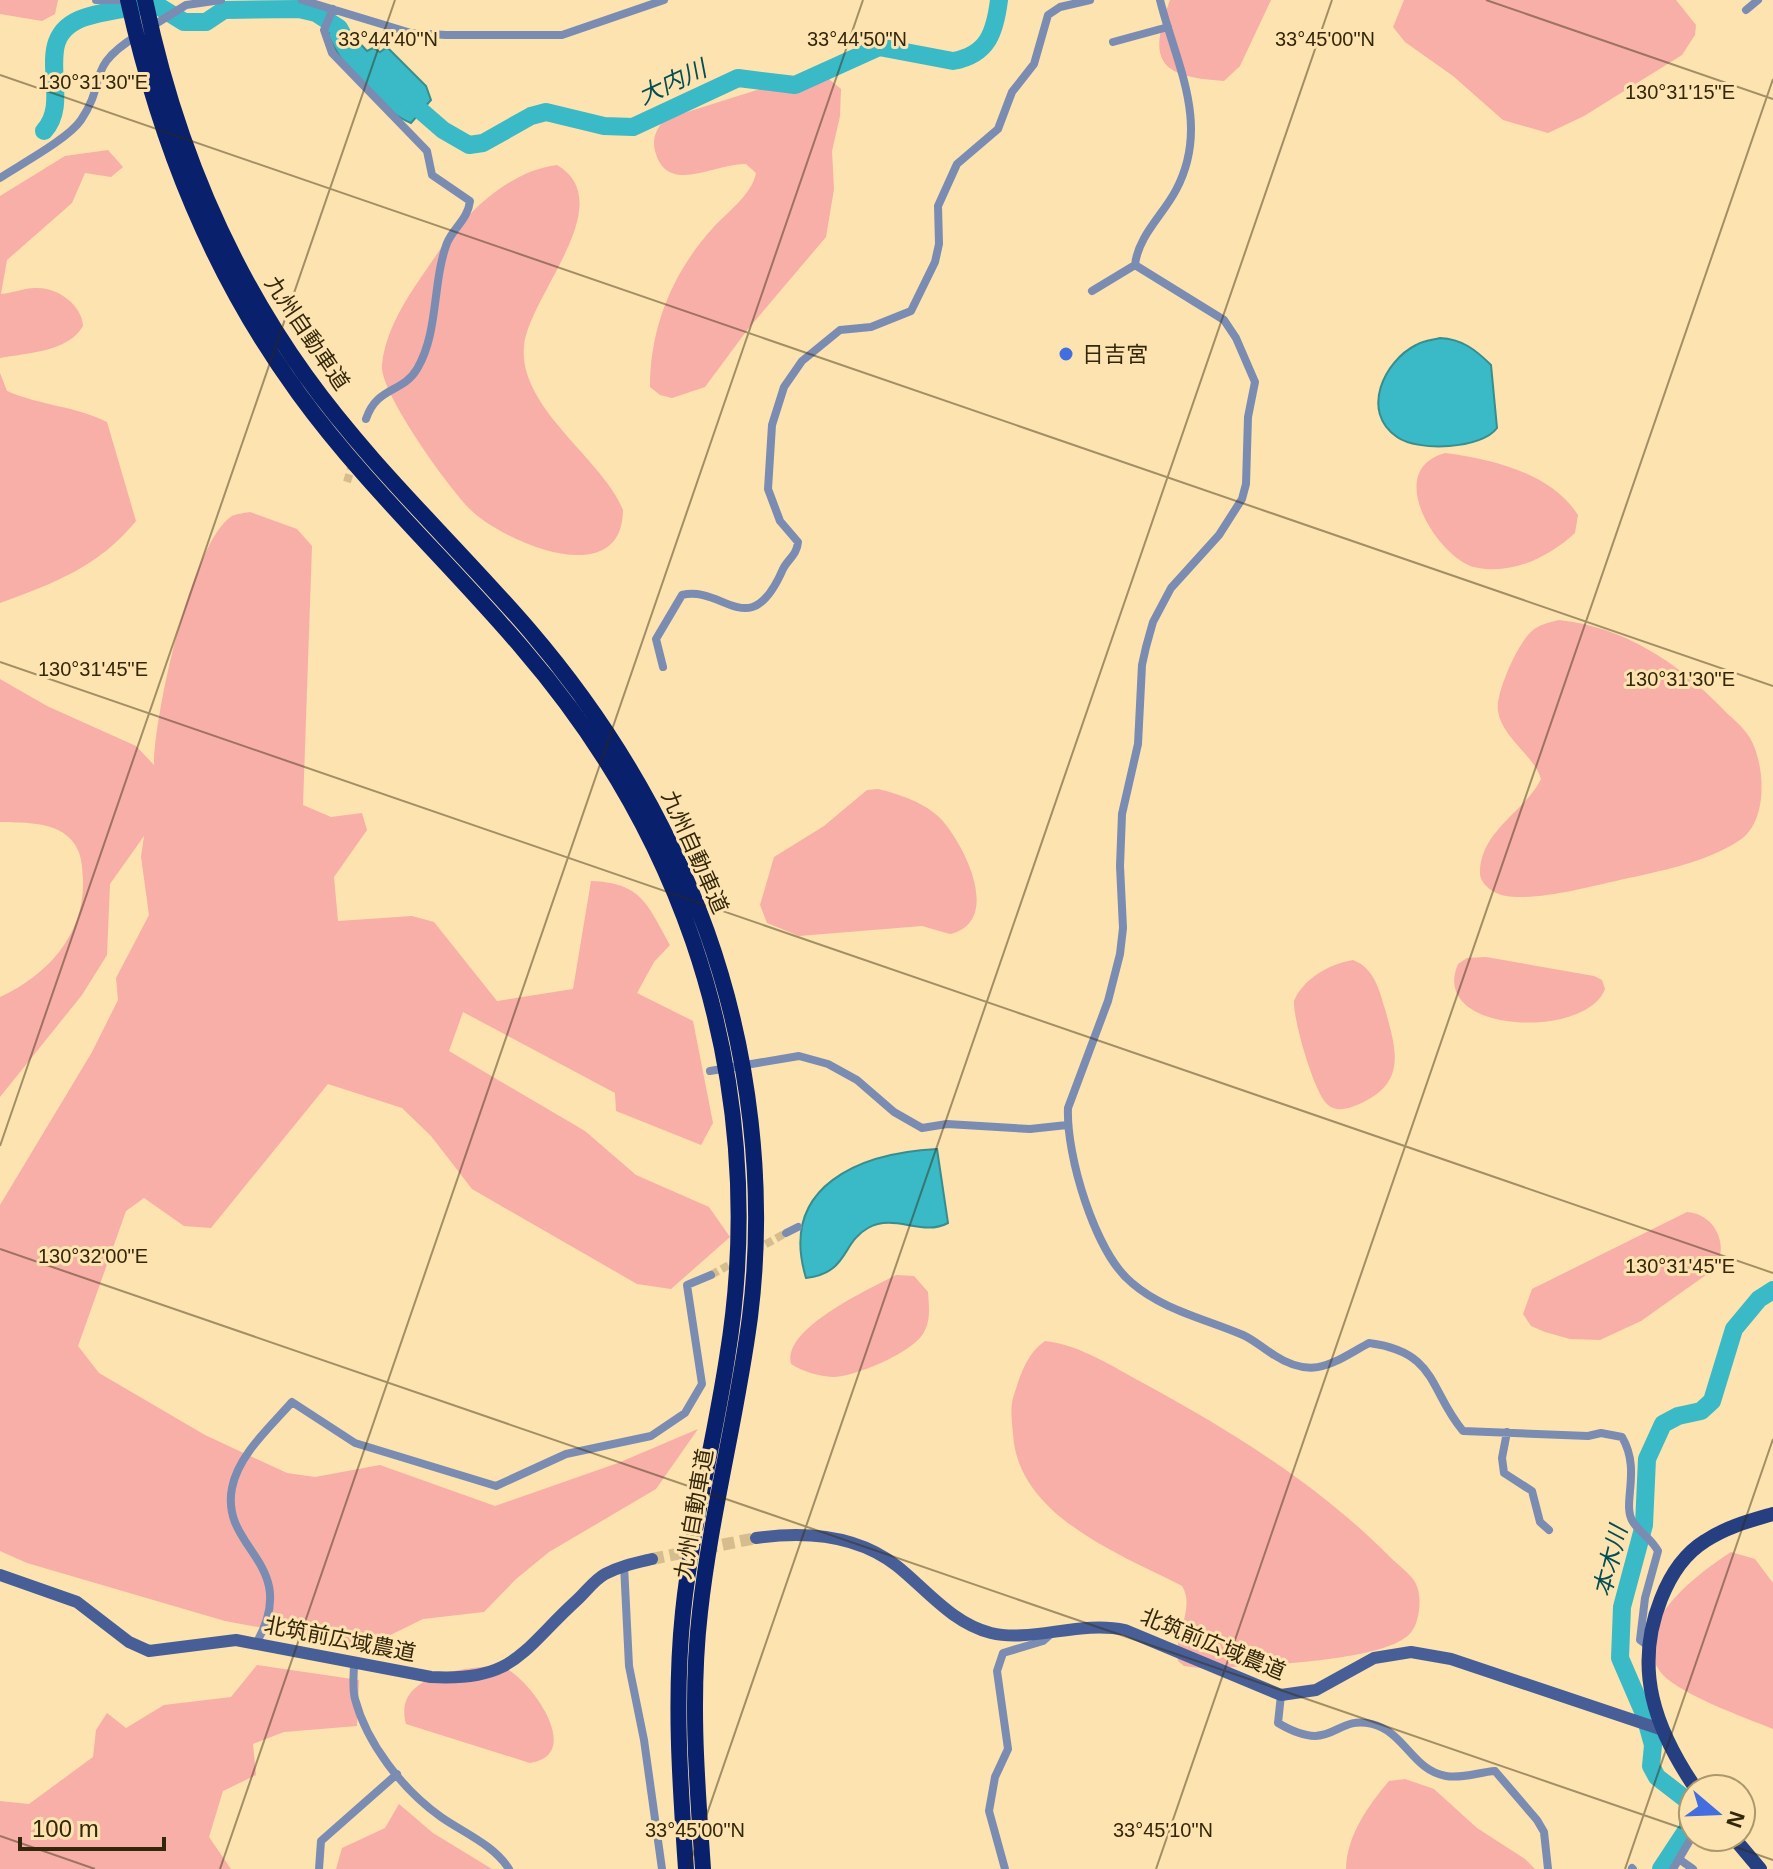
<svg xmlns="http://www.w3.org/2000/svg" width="1773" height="1869" viewBox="0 0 1773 1869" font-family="Arial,'Noto Sans JP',sans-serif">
  <rect width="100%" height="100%" fill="#fde3af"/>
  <path fill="#f7afa8" d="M 0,0 L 58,0 L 55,14 L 42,21 L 0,14 Z
    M 1170,0 L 1271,0 L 1240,66 L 1224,81 C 1157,77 1148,60 1170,0 Z
    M 1404,0 L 1676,0 L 1696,25 L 1695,35 L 1682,55 L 1584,116 L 1548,133 L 1503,120 L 1453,76 L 1405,42 L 1393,27 Z
    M 811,73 L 824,75 L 841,89 L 840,116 L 832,151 L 834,189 L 826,237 L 748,329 L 705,387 L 672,398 L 660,395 L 650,387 C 650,328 672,274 711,230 C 726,213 752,195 756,173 L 746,164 C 715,163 669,195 656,154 C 651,140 656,129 665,119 Z
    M 108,150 L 123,167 L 111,177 L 85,173 L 72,203 L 7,260 L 1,294 C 13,293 26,287 38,288 C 58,288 82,305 83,326 C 68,352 27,353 0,358 L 0,196 L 65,156 Z
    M 557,165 C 621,203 529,295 524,346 C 518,408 603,459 623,510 C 622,592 507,543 473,512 C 452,493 379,392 382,365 C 386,325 413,289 435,257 C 462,217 507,171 557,165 Z
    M 0,373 L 7,391 C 42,406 75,406 107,422 L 136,521 C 97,568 56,582 0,603 Z
    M 1445,453 C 1492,459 1551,473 1578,515 L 1575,533 C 1549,557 1511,576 1474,567 C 1440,559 1381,471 1445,453 Z
    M 250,512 L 297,529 L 312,546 L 303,805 L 331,817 L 362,813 L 367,830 L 334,877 L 338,921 L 412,916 L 434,922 L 497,1001 L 573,989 L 591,881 C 642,883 647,904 670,945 L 654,962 L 637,993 L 693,1021 L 713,1123 L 701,1145 L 616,1111 L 615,1093 L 463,1012 L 449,1051 L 585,1131 L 636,1175 L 709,1207 L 730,1237 L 671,1289 L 637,1284 L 472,1189 L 431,1136 L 402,1108 L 328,1084 L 211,1228 L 184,1226 L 144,1198 L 126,1211 L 78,1346 L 99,1373 L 205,1435 L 287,1473 L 315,1477 L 380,1465 L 495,1506 L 618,1463 L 698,1429 L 656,1489 L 549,1552 L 516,1579 L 484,1612 L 423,1619 L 366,1647 L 225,1621 L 27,1563 L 0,1551 L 0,1205 L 92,1052 L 118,1000 L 116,978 L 149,915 L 141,857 L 144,836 L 110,884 L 107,955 L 82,995 L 0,1097 L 0,997 C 48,975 85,934 83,879 C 82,861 81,847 66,835 C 49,821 20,823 0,822 L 0,679 L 47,706 L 136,746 L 154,765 C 154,717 191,542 232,516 C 236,514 244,513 250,512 Z
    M 1559,620 C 1624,627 1675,661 1721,707 C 1730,717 1743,726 1750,738 C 1765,764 1769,820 1740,840 C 1705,863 1660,871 1620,880 C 1588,887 1537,901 1506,896 C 1494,894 1481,885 1480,874 C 1479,831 1526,811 1541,779 C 1534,755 1502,738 1498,711 C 1495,694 1518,643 1531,632 C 1539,624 1548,623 1559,620 Z
    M 878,789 C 899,794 925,803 940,818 C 963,842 1004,921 950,934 L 922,926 L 799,936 L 767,923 L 760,905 L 774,857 L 824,826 L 867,790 Z
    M 1486,957 L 1594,976 L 1602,980 L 1605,989 C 1586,1040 1428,1034 1458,964 L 1467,958 Z
    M 1353,960 C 1374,968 1379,989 1385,1009 C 1397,1052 1407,1084 1357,1105 C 1347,1109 1337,1112 1328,1105 C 1314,1094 1293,1019 1294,1001 C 1303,979 1329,964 1353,960 Z
    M 1687,1212 C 1716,1214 1731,1248 1713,1270 L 1641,1321 L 1600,1340 L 1570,1339 L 1545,1332 L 1531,1326 L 1523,1314 L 1532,1289 Z
    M 896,1275 L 914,1276 L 928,1292 C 929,1307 931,1321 923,1334 C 911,1353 854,1377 833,1377 C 819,1376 803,1372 791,1364 C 782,1328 870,1289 896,1275 Z
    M 1045,1341 C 1081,1345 1113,1367 1145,1384 C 1233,1432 1320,1486 1391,1558 C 1398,1565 1412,1575 1416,1584 C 1422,1596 1420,1620 1412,1631 C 1391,1663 1247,1665 1207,1669 L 1184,1666 L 1178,1661 C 1173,1636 1196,1608 1182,1586 C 1118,1553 1018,1516 1013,1434 C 1012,1422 1010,1410 1013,1398 C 1020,1376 1026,1354 1045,1341 Z
    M 1731,1552 L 1755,1559 L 1773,1583 L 1773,1729 C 1746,1718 1682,1695 1663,1675 C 1623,1629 1697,1574 1731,1552 Z
    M 257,1665 L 359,1680 L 357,1726 L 284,1732 L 253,1744 L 256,1775 L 223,1791 L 209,1837 L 231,1869 L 0,1869 L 0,1801 L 29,1804 L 93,1757 L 96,1730 L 107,1713 L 126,1728 L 164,1705 L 231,1697 Z
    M 501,1666 C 529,1676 586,1755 530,1763 L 406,1724 C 392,1673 468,1667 501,1666 Z
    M 1405,1779 L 1434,1789 L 1477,1828 L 1525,1859 L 1535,1869 L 1346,1869 C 1347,1835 1368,1806 1389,1781 Z
    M 399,1804 L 433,1833 L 492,1869 L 336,1869 L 342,1848 L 385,1828 Z"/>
  <path fill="#3ab9c6" stroke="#388d8e" stroke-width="2" d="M 341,23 L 367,51 L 373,48 L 380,52 L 387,47 L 426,86 L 431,100 L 411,123 C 381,111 339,63 328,34 Z
    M 1440,338 C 1462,339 1476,350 1491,365 L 1497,428 C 1482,449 1418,452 1397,437 C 1360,412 1384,361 1416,345 C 1422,341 1432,340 1440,338 Z
    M 937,1149 L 948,1223 C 922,1237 895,1213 868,1228 C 841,1243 849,1273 806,1278 C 778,1185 861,1153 937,1149 Z"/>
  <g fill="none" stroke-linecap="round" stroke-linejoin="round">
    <path stroke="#3ab9c6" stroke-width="18" d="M 405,97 L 443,130 L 469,145 L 483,143 L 531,116 L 546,112 L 604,126 L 633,127 L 738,78 L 795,85 L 879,47 L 953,61 C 988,55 995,32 999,0
      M 44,131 C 75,98 26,36 86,17 C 108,10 133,8 155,4 L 184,22 L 206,22 L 224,10 L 299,9 L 316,13 L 339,28 L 350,48
      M 1661,1869 L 1688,1828 L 1688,1801 L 1657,1777 L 1651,1766 L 1653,1745 L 1645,1716 L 1620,1658 L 1622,1607 L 1644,1525 L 1647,1459 L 1663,1424 L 1678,1416 L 1701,1411 L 1712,1401 L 1734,1329 L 1759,1299 L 1773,1290"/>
    <path stroke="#d5bd8e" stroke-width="8" stroke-dasharray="8 4" stroke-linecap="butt" d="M 347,482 L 353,462
      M 755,1250 L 786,1233
      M 711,1275 L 736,1261"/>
    <path stroke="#d5bd8e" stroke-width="12" stroke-dasharray="12 6" stroke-linecap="butt" d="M 652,1559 L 756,1538"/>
    <path stroke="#7a8cb2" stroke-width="8" d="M 96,0 L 124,0
      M 302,0 L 411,33 L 446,35 L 562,35 L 664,0
      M 333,9 L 324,30 L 332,53 L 427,151 L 432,175 L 470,201 C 468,219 454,227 447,243 C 432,283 439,332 417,369 C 403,393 377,386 366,419
      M 1746,10 L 1758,0
      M 149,28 L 186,5 L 221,0
      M 1113,42 L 1168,27
      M 0,178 C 21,164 68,139 81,120 C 108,80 84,68 138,35
      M 1135,265 L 1224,320 L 1236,338 L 1255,382 L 1248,417 L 1246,484 L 1242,499 L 1219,535 L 1171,588 L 1153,622 L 1146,647 L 1142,665 L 1138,744 L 1122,814 L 1120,866 L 1123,928 L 1120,954 L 1108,1001 L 1068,1108 C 1066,1155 1095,1253 1132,1283 C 1163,1310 1206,1319 1243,1335 C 1254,1340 1264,1349 1274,1355 C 1314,1381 1334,1362 1369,1343 C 1438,1352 1429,1391 1463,1431 L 1588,1436 L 1601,1433 L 1622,1437 C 1642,1471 1621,1504 1633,1522 C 1640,1533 1651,1538 1658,1551 L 1645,1598 L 1640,1640 L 1647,1645
      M 1092,291 L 1135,265 C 1138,236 1163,215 1176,190 C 1211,124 1176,64 1160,0
      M 663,667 L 656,639 L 682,595 C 724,585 750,645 783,569 C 788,559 797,555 798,542 L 780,521 L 768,489 L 772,425 L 784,387 L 802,361 L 840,330 L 871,327 L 911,311 L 935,262 L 939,244 L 938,206 L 957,164 L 998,129 L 1012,92 L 1034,64 L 1048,15 L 1060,7 L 1090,0
      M 710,1071 L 799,1056 L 828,1064 L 857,1080 L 894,1112 L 922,1128 L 947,1124 L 1030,1129 L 1067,1125
      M 786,1233 L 798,1227
      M 1507,1432 L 1502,1458 L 1504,1473 L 1532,1491 L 1540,1522 L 1549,1530
      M 624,1565 L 629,1666 L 644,1740 L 662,1869
      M 257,1642 C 301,1562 220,1550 232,1488 C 238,1455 271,1426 292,1402 L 355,1443 L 496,1486 L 566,1454 L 651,1436 L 685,1413 L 702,1384 L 687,1285 L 711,1275
      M 354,1662 C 354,1674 352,1688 355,1699 C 367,1744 403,1790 441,1817 C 464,1833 494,1845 509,1869
      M 1281,1695 L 1278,1723 C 1334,1756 1333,1714 1372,1724 C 1405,1732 1412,1770 1446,1776 C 1463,1779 1479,1772 1495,1771 L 1537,1820 L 1544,1832 L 1548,1869
      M 1679,1859 L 1693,1869
      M 1632,1868 L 1633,1869
      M 319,1869 L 321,1841 L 397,1774
      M 1005,1869 L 989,1811 L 995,1777 L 1008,1749 L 997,1671 L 1003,1653 L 1043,1641 L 1052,1633
      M 1673,1869 L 1693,1835"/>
    <path stroke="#475f96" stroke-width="12" d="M 756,1538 C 805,1531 856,1534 897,1566 C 927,1590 952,1623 991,1633 C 1031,1643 1080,1620 1125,1630 L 1281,1695 L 1316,1690 L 1374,1658 L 1411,1652 L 1451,1659 L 1663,1730
      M 0,1575 L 77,1602 L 129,1642 L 149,1651 L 236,1640 L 431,1677 C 515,1682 522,1650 577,1600 C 586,1592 594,1580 605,1574 C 620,1566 635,1563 652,1559"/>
    <path stroke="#253f80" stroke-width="14" d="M 1696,1789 C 1655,1729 1633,1669 1661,1599 C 1670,1576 1684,1554 1705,1541 C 1726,1527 1749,1521 1773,1514
      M 1733,1837 L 1760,1869"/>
    <path stroke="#09206d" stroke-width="16" d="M 128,0 C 160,143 212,275 299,394 C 366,486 450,563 523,649 C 597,735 656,834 693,941 C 739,1075 750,1219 727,1358 C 714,1443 692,1526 683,1612 C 674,1698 680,1783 686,1869
      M 145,0 C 173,135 225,263 306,376 C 372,468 457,546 530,631 C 607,721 667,821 707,932 C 750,1053 766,1189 750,1317 C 737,1416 711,1513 700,1612 C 690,1698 697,1783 703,1869"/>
  </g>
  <path fill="none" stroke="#33270b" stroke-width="2" stroke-opacity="0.45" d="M 1486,0 L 1773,99M 0,75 L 1773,686M 0,662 L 1773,1273M 0,1146 L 395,0M 0,1249 L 1693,1832M 0,1836 L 95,1869M 1707,1837 L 1773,1860M 220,1869 L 863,0M 688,1869 L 1332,0M 1156,1869 L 1773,79M 1625,1869 L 1773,1439"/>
  <circle fill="#426ee0" stroke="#fde3af" stroke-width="3" cx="1066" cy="354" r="8"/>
  <g text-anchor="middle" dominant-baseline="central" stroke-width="6" stroke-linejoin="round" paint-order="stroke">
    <g font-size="22" fill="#33270b" stroke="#fde3af">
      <text transform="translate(307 333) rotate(56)">九州自動車道</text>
      <text transform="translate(695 852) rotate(66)">九州自動車道</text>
      <text transform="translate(694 1514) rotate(-80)">九州自動車道</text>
      <text transform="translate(340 1639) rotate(11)">北筑前広域農道</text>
      <text transform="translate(1213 1644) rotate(22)">北筑前広域農道</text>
    </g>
    <g font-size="22" fill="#33270b" stroke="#fde3af" text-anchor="start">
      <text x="1082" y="354">日吉宮</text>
    </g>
    <g font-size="24" font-style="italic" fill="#004e55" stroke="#fde3af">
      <text transform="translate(672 82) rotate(-25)">大内川</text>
      <text transform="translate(1610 1561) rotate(-76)">本木川</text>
    </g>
  </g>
  <g font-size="20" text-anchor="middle" fill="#33270b" stroke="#fde3af" stroke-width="6" stroke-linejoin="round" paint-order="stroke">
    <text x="388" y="46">33°44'40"N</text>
    <text x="857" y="46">33°44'50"N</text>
    <text x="1325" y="46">33°45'00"N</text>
    <text x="93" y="89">130°31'30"E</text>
    <text x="1680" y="99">130°31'15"E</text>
    <text x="93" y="676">130°31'45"E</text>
    <text x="1680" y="686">130°31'30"E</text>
    <text x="93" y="1263">130°32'00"E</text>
    <text x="1680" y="1273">130°31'45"E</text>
    <text x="695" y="1837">33°45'00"N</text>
    <text x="1163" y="1837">33°45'10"N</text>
  </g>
  <g transform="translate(1717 1813) rotate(109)"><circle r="38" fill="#fde3af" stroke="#ac986d" stroke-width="2"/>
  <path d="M0-6L14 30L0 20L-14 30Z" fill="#426ee0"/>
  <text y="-12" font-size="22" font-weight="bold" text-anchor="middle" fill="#33270b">N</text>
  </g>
  <path d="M20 1837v12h144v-12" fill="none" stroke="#33270b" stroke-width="4"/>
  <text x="32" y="1837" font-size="24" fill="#33270b" stroke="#fde3af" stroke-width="6" paint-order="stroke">100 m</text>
</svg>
